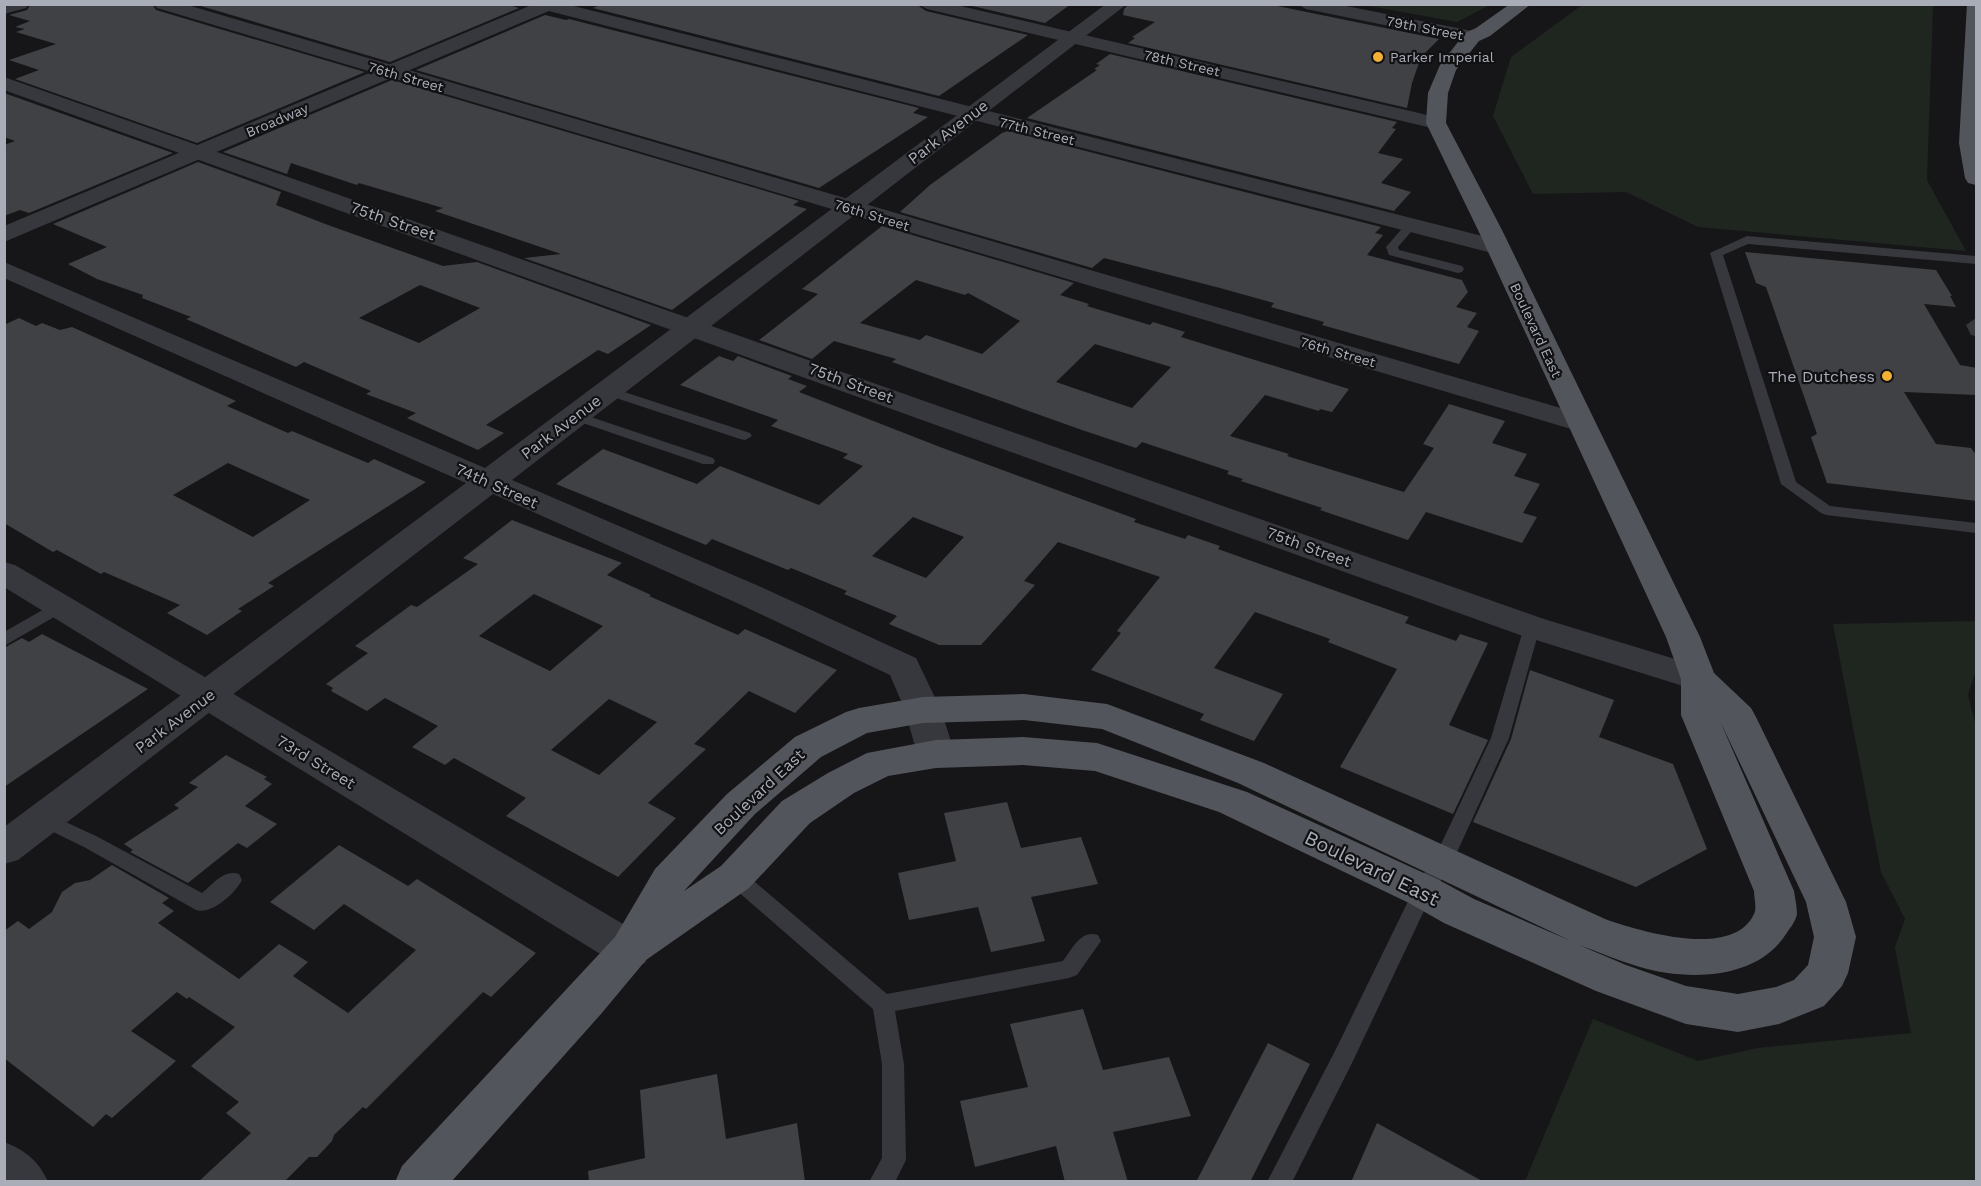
<svg xmlns="http://www.w3.org/2000/svg" width="1981" height="1186" viewBox="0 0 1981 1186" font-family="'Work Sans',sans-serif">
  <rect width="100%" height="100%" fill="#161618"/>
  <path fill="#1e261f" d="M 1364,5 L 1490,4 L 1490,5 L 1457,22 Z
    M 1582,5 L 1933,5 L 1927,180 L 1966,251 L 1698,227 L 1626,192 L 1533,194 L 1493,116 L 1511,57 Z
    M 1976,621 L 1976,670 L 1968,695 L 1976,727 L 1976,1181 L 1525,1181 L 1593,1019 L 1698,1061 L 1758,1048 L 1911,1033 L 1895,947 L 1905,919 L 1881,872 L 1833,624 Z"/>
  <path fill="#404145" fill-rule="evenodd" d="M 31,4 L 152,4 L 156,10 L 365,72 L 197,143 L 15,79 L 39,70 L 9,60 L 56,44 L 16,32 L 25,29 L 15,27 L 30,21 L 9,15 L 27,10 Z
    M 194,4 L 505,4 L 519,8 L 390,62 Z
    M 602,4 L 916,4 L 926,11 L 1028,35 L 939,96 L 593,8 Z
    M 964,4 L 1071,4 L 1045,23 Z
    M 1129,4 L 1267,4 L 1439,39 L 1421,57 L 1412,83 L 1407,108 L 1128,43 L 1135,38 L 1132,37 L 1155,22 L 1123,15 L 1124,9 Z
    M 545,15 L 566,20 L 569,19 L 919,108 L 913,113 L 928,117 L 819,188 L 416,70 Z
    M 1110,54 L 1397,122 L 1392,128 L 1396,129 L 1378,153 L 1403,159 L 1381,183 L 1411,192 L 1394,211 L 1027,118 L 1097,70 L 1094,69 L 1100,65 L 1096,64 Z
    M 392,80 L 799,201 L 793,205 L 807,209 L 672,310 L 524,258 L 561,254 L 435,211 L 443,208 L 359,183 L 357,185 L 291,163 L 287,174 L 223,152 Z
    M 4,93 L 173,153 L 29,213 L 20,210 L 4,216 L 4,145 L 15,141 L 4,137 Z
    M 1008,131 L 1381,227 L 1375,233 L 1383,235 L 1367,255 L 1462,280 L 1468,292 L 1456,307 L 1477,313 L 1467,327 L 1479,331 L 1459,364 L 1322,325 L 1324,322 L 1271,307 L 1274,303 L 1220,288 L 1104,258 L 1092,268 L 900,212 L 930,185 L 1002,133 Z
    M 198,162 L 281,192 L 276,205 L 328,225 L 443,266 L 477,262 L 651,325 L 608,354 L 598,350 L 486,425 L 504,433 L 478,450 L 407,418 L 416,413 L 366,394 L 371,391 L 304,362 L 296,367 L 186,319 L 191,317 L 142,298 L 143,295 L 97,279 L 68,264 L 107,247 L 53,224 ZM 420,285 L 480,308 L 419,343 L 359,318 Z
    M 882,226 L 1074,283 L 1060,295 L 1089,304 L 1087,306 L 1150,325 L 1153,322 L 1185,332 L 1181,337 L 1349,389 L 1332,412 L 1320,409 L 1319,411 L 1265,395 L 1230,436 L 1289,454 L 1287,456 L 1404,492 L 1434,448 L 1423,444 L 1449,404 L 1505,421 L 1492,443 L 1527,454 L 1514,476 L 1540,484 L 1523,513 L 1537,517 L 1522,543 L 1426,512 L 1408,540 L 1320,510 L 1322,508 L 1241,481 L 1243,479 L 1227,474 L 1229,471 L 1142,442 L 1136,448 L 1082,430 L 892,362 L 896,359 L 834,341 L 812,359 L 759,340 L 818,294 L 802,289 ZM 916,280 L 965,295 L 968,293 L 1020,321 L 982,354 L 926,335 L 920,340 L 860,323 ZM 1095,344 L 1171,367 L 1132,408 L 1056,382 Z
    M 1745,252 L 1936,270 L 1952,296 L 1950,296 L 1956,307 L 1924,304 L 1960,365 L 1977,368 L 1977,395 L 1904,392 L 1936,444 L 1971,448 L 1977,456 L 1977,501 L 1827,483 L 1811,437 L 1817,434 L 1766,287 L 1756,283 Z
    M 19,318 L 36,326 L 42,323 L 60,330 L 72,327 L 236,401 L 227,406 L 288,433 L 292,431 L 368,463 L 374,459 L 426,482 L 268,583 L 274,586 L 238,609 L 242,611 L 207,635 L 167,613 L 180,605 L 104,572 L 101,574 L 57,550 L 53,552 L 4,523 L 4,325 ZM 228,463 L 310,500 L 253,537 L 173,495 Z
    M 719,356 L 733,361 L 738,356 L 792,376 L 788,379 L 807,386 L 799,392 L 940,447 L 1136,519 L 1134,522 L 1185,539 L 1188,535 L 1220,546 L 1218,549 L 1409,617 L 1405,623 L 1456,641 L 1460,634 L 1488,643 L 1449,725 L 1488,740 L 1453,814 L 1340,767 L 1397,669 L 1328,642 L 1330,639 L 1255,612 L 1214,668 L 1283,694 L 1254,741 L 1200,720 L 1204,714 L 1091,670 L 1121,633 L 1117,631 L 1160,577 L 1058,542 L 1024,581 L 1035,585 L 981,645 L 939,645 L 889,624 L 897,616 L 844,594 L 847,591 L 791,568 L 788,570 L 712,539 L 706,545 L 556,484 L 603,449 L 697,484 L 720,466 L 819,505 L 863,466 L 843,458 L 848,454 L 771,426 L 778,420 L 680,385 ZM 913,517 L 964,537 L 926,578 L 872,556 Z
    M 512,520 L 622,563 L 607,575 L 651,595 L 649,596 L 738,635 L 745,629 L 837,670 L 795,713 L 749,691 L 694,744 L 706,749 L 648,803 L 676,818 L 618,877 L 506,816 L 526,798 L 454,758 L 445,765 L 412,747 L 438,726 L 385,698 L 367,711 L 331,691 L 333,688 L 326,684 L 368,653 L 355,646 L 411,605 L 417,607 L 478,564 L 463,558 ZM 534,594 L 603,626 L 550,671 L 479,636 ZM 609,699 L 657,722 L 599,775 L 551,750 Z
    M 42,634 L 148,689 L 4,787 L 4,648 L 22,638 L 29,642 Z
    M 1530,670 L 1614,700 L 1599,737 L 1673,764 L 1707,849 L 1636,887 L 1473,822 L 1511,739 Z
    M 226,755 L 267,777 L 264,779 L 272,784 L 245,806 L 277,824 L 247,848 L 238,843 L 188,883 L 130,852 L 133,850 L 124,844 L 179,808 L 174,805 L 198,787 L 189,783 Z
    M 1007,802 L 1021,848 L 1081,837 L 1098,884 L 1031,897 L 1045,941 L 991,952 L 978,907 L 909,920 L 898,873 L 956,861 L 944,813 Z
    M 339,845 L 408,886 L 417,879 L 536,953 L 491,997 L 483,992 L 366,1109 L 363,1107 L 334,1135 L 332,1141 L 317,1157 L 309,1157 L 284,1182 L 198,1182 L 251,1133 L 226,1113 L 239,1102 L 191,1066 L 235,1027 L 189,997 L 187,999 L 177,992 L 131,1031 L 176,1061 L 112,1118 L 106,1114 L 93,1127 L 4,1058 L 4,931 L 18,921 L 29,929 L 52,912 L 62,892 L 75,883 L 90,880 L 112,865 L 169,898 L 162,903 L 174,911 L 158,923 L 239,979 L 279,944 L 308,962 L 293,976 L 348,1013 L 416,950 L 344,904 L 314,930 L 270,902 Z
    M 1083,1009 L 1103,1070 L 1169,1057 L 1191,1116 L 1113,1132 L 1128,1182 L 1065,1182 L 1056,1146 L 975,1167 L 960,1101 L 1028,1087 L 1010,1024 Z
    M 1268,1043 L 1310,1064 L 1250,1182 L 1196,1182 Z
    M 717,1074 L 726,1139 L 797,1123 L 805,1182 L 589,1182 L 588,1171 L 645,1158 L 640,1090 Z
    M 1377,1123 L 1484,1182 L 1351,1182 Z"/>
  <g fill="none" stroke-linecap="round" stroke-linejoin="round">
    <path fill="#37383d" fill-rule="evenodd" d="M 1410,222 L 1416,226 L 1398,247 L 1399,250 L 1462,266 L 1464,269 L 1462,272 L 1458,273 L 1389,255 L 1386,247 L 1406,224 Z
      M 1747,236 L 1976,256 L 1976,264 L 1748,244 L 1723,255 L 1796,482 L 1830,506 L 1976,523 L 1976,533 L 1826,515 L 1821,513 L 1781,484 L 1710,253 Z
      M 1976,318 L 1976,336 L 1971,335 L 1966,325 Z
      M 609,387 L 750,433 L 752,436 L 745,440 L 740,439 L 604,394 L 602,391 L 604,388 Z
      M 576,412 L 713,458 L 715,461 L 713,464 L 703,464 L 571,419 L 569,416 L 571,413 Z
      M 60,600 L 66,602 L 68,606 L 66,610 L 4,646 L 4,632 Z
      M 1532,621 L 1538,623 L 1540,627 L 1509,738 L 1453,861 L 1431,896 L 1352,1063 L 1292,1182 L 1267,1182 L 1336,1049 L 1416,885 L 1435,857 L 1491,738 L 1524,627 L 1526,623 Z
      M 44,812 L 98,837 L 202,893 C 213,884 224,869 239,874 L 242,880 C 235,894 211,915 196,910 L 84,847 L 37,824 L 34,819 L 37,814 Z
      M 735,869 L 742,871 L 887,994 L 1063,961 C 1072,949 1081,929 1098,935 L 1101,941 L 1077,975 L 1069,978 L 895,1011 L 904,1064 L 906,1160 L 895,1182 L 869,1182 L 882,1158 L 882,1064 L 873,1009 L 728,883 L 725,877 L 728,871 Z"/>
    <path fill="#37383d" fill-rule="evenodd" d="M 4,4 L 29,4 L 26,8 L 4,14 Z
      M 154,4 L 184,4 L 1591,417 L 1595,423 L 1591,429 L 1581,432 L 1571,429 L 157,8 Z
      M 534,4 L 566,4 L 1506,242 L 1509,247 L 1506,252 L 1497,254 L 1488,252 L 537,8 Z
      M 918,4 L 952,4 L 1436,117 L 1443,119 L 1446,123 L 1443,127 L 1436,129 L 927,9 Z
      M 4,77 L 1544,619 L 1711,670 L 1717,679 L 1711,688 L 1699,691 L 1520,635 L 4,90 Z
      M 4,562 L 15,565 L 645,937 L 651,950 L 645,963 L 630,968 L 615,963 L 4,587 Z
      M 4,1142 C 25,1150 39,1161 48,1182 L 4,1182 Z"/>
    <path fill="#37383d" fill-rule="evenodd" d="M 534,4 L 559,4 L 556,8 L 4,242 L 4,226 Z
      M 1106,4 L 1127,4 L 512,480 L 761,587 L 916,658 L 941,710 L 955,754 L 949,764 L 936,768 L 923,764 L 917,754 L 905,710 L 890,675 L 737,603 L 493,494 L 18,860 L 4,864 L 4,827 L 466,483 L 4,278 L 4,262 L 485,468 Z
      M 1297,4 L 1336,4 L 1472,31 L 1479,33 L 1481,37 L 1479,41 L 1472,43 L 1306,9 Z"/>
    <path fill="#53555c" fill-rule="evenodd" d="M 1510,4 L 1531,4 L 1490,36 L 1479,41 L 1456,70 L 1448,93 L 1446,123 L 1502,230 L 1700,637 L 1714,673 L 1751,708 L 1756,717 L 1846,902 L 1856,937 L 1848,973 L 1842,986 L 1824,1006 L 1779,1024 L 1738,1032 L 1686,1024 L 1596,991 L 1444,923 L 1409,903 L 1219,812 L 1095,771 L 1023,765 L 936,768 L 888,776 L 854,793 L 810,823 L 749,888 L 646,960 L 601,1014 L 451,1182 L 395,1182 L 402,1166 L 615,937 L 655,869 L 727,794 L 795,737 L 846,712 L 859,708 L 923,697 L 1024,694 L 1107,704 L 1264,763 L 1605,919 C 1639,931 1733,960 1754,914 C 1757,908 1754,898 1754,891 L 1681,715 L 1681,679 L 1666,637 L 1478,230 L 1426,123 L 1428,93 L 1440,65 L 1465,33 L 1476,28 ZM 1024,720 L 1102,729 L 1238,783 L 1571,941 L 1474,899 L 1437,879 L 1247,792 L 1097,743 L 1023,737 L 936,740 L 867,753 L 828,773 L 782,801 L 721,866 L 684,891 L 755,814 L 821,757 L 867,733 L 923,723 ZM 1720,721 L 1806,902 L 1814,937 L 1808,965 L 1794,980 L 1776,987 L 1738,994 L 1686,986 L 1626,965 L 1579,945 C 1599,952 1619,961 1640,967 C 1687,981 1757,980 1786,934 C 1790,928 1796,921 1797,914 C 1797,907 1795,898 1794,891 Z
      M 1967,4 L 1976,4 L 1976,185 L 1968,183 L 1965,178 L 1959,143 Z"/>
  </g>
  <g fill="#f2b134" stroke="#111113" stroke-width="2">
    <circle cx="1378" cy="57" r="6"/>
    <circle cx="1887" cy="376" r="6"/>
  </g>
  <g text-anchor="middle" dominant-baseline="central" stroke-width="4.5" stroke-linejoin="round" paint-order="stroke">
    <g font-size="14" fill="#a8adb8" stroke="#111113">
      <text transform="translate(1425 28) rotate(11)">79th Street</text>
      <text transform="translate(1182 63) rotate(13)">78th Street</text>
      <text transform="translate(406 77) rotate(16)">76th Street</text>
      <text transform="translate(277 120) rotate(-23)">Broadway</text>
      <text transform="translate(1037 131) rotate(14)">77th Street</text>
      <text transform="translate(872 215) rotate(17)">76th Street</text>
      <text transform="translate(1536 330) rotate(65)">Boulevard East</text>
      <text transform="translate(1338 352) rotate(16)">76th Street</text>
    </g>
    <g font-size="14" fill="#a8adb8" stroke="#111113" text-anchor="start">
      <text x="1390" y="57">Parker Imperial</text>
    </g>
    <g font-size="16" fill="#a8adb8" stroke="#111113">
      <text transform="translate(948 132) rotate(-37)">Park Avenue</text>
      <text transform="translate(393 221) rotate(19)">75th Street</text>
      <text transform="translate(851 383) rotate(20)">75th Street</text>
      <text transform="translate(561 427) rotate(-37)">Park Avenue</text>
      <text transform="translate(497 486) rotate(24)">74th Street</text>
      <text transform="translate(1309 547) rotate(20)">75th Street</text>
      <text transform="translate(175 721) rotate(-37)">Park Avenue</text>
      <text transform="translate(316 762) rotate(31)">73rd Street</text>
      <text transform="translate(759 792) rotate(-43)">Boulevard East</text>
    </g>
    <g font-size="16" fill="#a8adb8" stroke="#111113" text-anchor="end">
      <text x="1875" y="376">The Dutchess</text>
    </g>
    <g font-size="20" fill="#a8adb8" stroke="#111113">
      <text transform="translate(1372 868) rotate(26)">Boulevard East</text>
    </g>
  </g>
  <rect width="1981" height="1186" fill="none" stroke="#a8adb8" stroke-width="12"/>
</svg>
